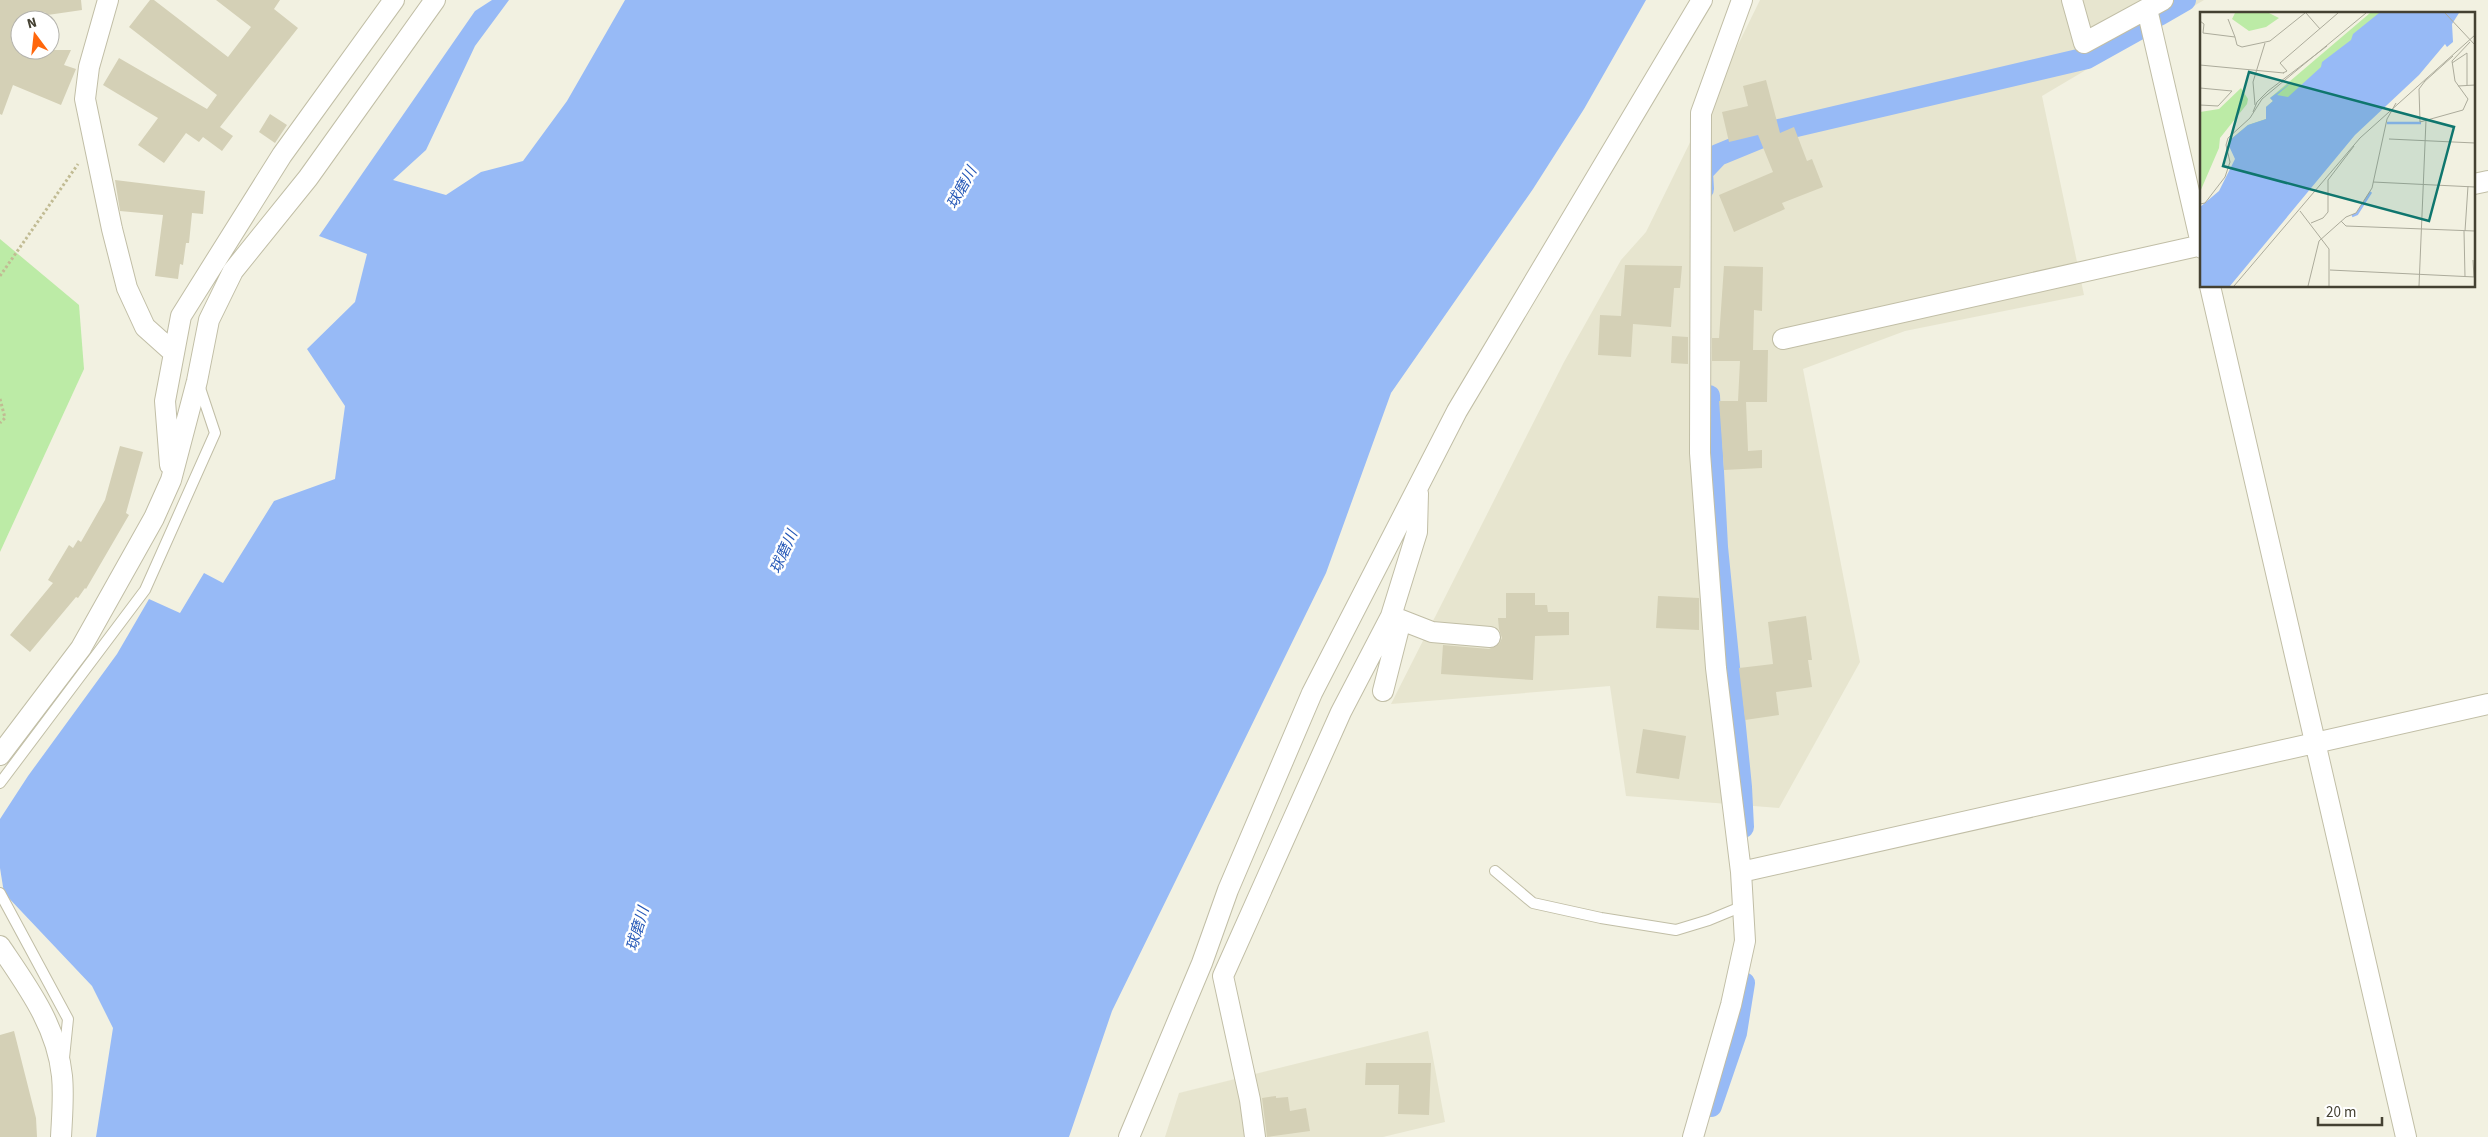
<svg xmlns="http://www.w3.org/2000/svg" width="2488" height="1137" viewBox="0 0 2488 1137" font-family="'Source Sans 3','Noto Sans JP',sans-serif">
  <rect width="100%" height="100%" fill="#f2f1e1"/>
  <path fill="#e7e5cf" d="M 1760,0 L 2204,0 L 2042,96 L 2084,295 L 1905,331 L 1803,369 L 1860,662 L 1779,808 L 1626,796 L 1610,686 L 1391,704 L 1564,362 L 1621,260 L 1646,232 Z
    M 1428,1031 L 1445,1122 L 1383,1137 L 1165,1137 L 1179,1093 Z"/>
  <path fill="#bceba6" d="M 0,239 L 79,305 L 84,369 L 0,552 Z"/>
  <path fill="#97baf6" d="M 492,0 L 509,0 L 475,46 L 426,150 L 393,180 L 446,195 L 481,172 L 523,161 L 567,101 L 625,0 L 1646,0 L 1584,109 L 1533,189 L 1391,393 L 1326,573 L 1112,1011 L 1069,1137 L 96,1137 L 113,1028 L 92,986 L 4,893 L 0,868 L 0,819 L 28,776 L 117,654 L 149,599 L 180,613 L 204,573 L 223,583 L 274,501 L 335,479 L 345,406 L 307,349 L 355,302 L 367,254 L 319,236 L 475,11 Z"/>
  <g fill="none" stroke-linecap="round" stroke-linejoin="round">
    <path stroke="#97baf6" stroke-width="22" d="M 2159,15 L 2185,0
      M 1703,189 L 1702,172 L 1718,155 L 1779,130 L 2087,58 L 2139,29
      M 1709,396 L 1717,547 L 1741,787 L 1743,827
      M 1711,1106 L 1736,1033 L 1744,983"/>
  </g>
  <path fill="#d4d0b6" d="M 0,0 L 81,0 L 82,10 L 20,19 L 20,50 L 71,50 L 64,65 L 76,69 L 61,105 L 13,85 L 2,115 L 0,114 Z
    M 150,0 L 154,0 L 228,57 L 251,27 L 216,0 L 280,0 L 274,9 L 298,28 L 220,127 L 233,136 L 222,151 L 203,137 L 199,142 L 186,133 L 164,163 L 138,145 L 158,118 L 103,85 L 119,58 L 207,109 L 217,95 L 129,27 Z
    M 1766,80 L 1780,133 L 1794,127 L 1807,161 L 1812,159 L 1823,187 L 1782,203 L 1785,209 L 1734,232 L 1719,195 L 1773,172 L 1758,135 L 1729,142 L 1722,112 L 1748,106 L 1743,86 Z
    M 270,114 L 287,125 L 275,143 L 259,132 Z
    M 115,180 L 205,191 L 203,214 L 192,213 L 189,243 L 186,243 L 183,265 L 180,264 L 178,279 L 155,276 L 163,215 L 120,211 Z
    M 1625,265 L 1682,266 L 1680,288 L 1674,288 L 1671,327 L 1633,324 L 1631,357 L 1598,355 L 1600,315 L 1621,316 Z
    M 1724,266 L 1763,267 L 1762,311 L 1754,310 L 1753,350 L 1768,350 L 1767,402 L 1746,402 L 1748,451 L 1762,450 L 1762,468 L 1724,470 L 1719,401 L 1738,401 L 1740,361 L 1712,361 L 1712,338 L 1719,338 Z
    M 1672,336 L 1688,337 L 1688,364 L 1671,363 Z
    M 120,446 L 143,452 L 126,513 L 129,515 L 86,589 L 85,588 L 78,598 L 76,597 L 30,652 L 10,635 L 53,583 L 48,580 L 69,545 L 73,548 L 78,540 L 81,542 L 105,500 Z
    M 1506,593 L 1535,593 L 1535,605 L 1547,605 L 1548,612 L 1569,612 L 1569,635 L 1535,636 L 1533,680 L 1441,674 L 1443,645 L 1489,649 L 1499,644 L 1502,638 L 1499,629 L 1498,618 L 1506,618 Z
    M 1658,596 L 1699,598 L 1699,630 L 1656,628 Z
    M 1806,616 L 1812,660 L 1808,660 L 1812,687 L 1776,692 L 1779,715 L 1745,720 L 1739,668 L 1773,664 L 1768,622 Z
    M 1643,729 L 1686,736 L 1679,779 L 1636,773 Z
    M 14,1031 L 36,1118 L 37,1137 L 0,1137 L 0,1035 Z
    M 1366,1063 L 1431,1063 L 1429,1115 L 1398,1114 L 1399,1085 L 1365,1085 Z
    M 1276,1096 L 1276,1098 L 1288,1097 L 1290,1111 L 1306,1108 L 1310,1131 L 1267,1137 L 1262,1098 Z"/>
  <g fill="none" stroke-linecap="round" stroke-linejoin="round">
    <defs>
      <path id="service" d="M 0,783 L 145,590 L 215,433 L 199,385
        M 1495,871 L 1533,903 L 1601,918 L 1676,930 L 1709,920 L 1743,906
        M 0,893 L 68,1019 L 64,1058"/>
      <path id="minor" d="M 108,0 L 89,67 L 85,99 L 112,229 L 127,288 L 145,327 L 174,353
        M 2072,0 L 2084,43 L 2163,0
        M 2147,9 L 2202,248
        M 2474,184 L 2488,181
        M 2210,286 L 2406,1137
        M 1783,339 L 2202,245
        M 170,465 L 165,401 L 181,316 L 282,155 L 394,0
        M 1391,616 L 1432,632 L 1490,637
        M 1383,691 L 1401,620
        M 0,755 L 81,648 L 154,518 L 171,480 L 197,381 L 209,320 L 233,271 L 308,178 L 435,0
        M 1741,872 L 2488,704
        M 0,946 C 27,986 57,1026 62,1076 C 64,1096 62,1117 61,1137
        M 1129,1137 L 1202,963 L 1228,890 L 1312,693 L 1457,411 L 1702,0
        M 1255,1137 L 1250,1100 L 1223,976 L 1341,712 L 1391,616 L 1417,532 L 1418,493
        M 1693,1137 L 1731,1005 L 1745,941 L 1741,872 L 1716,668 L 1700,453 L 1701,113 L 1742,0"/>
    </defs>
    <use href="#service" stroke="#c1bea6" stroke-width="12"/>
    <use href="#minor" stroke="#c1bea6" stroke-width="22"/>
    <path stroke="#c1bb93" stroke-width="3" stroke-dasharray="2.5 2.5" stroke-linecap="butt" d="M 0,276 L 78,164
      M 0,399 L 5,418 L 0,423"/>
    <use href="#service" stroke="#fff" stroke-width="10"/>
    <use href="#minor" stroke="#fff" stroke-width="20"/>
  </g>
  <g text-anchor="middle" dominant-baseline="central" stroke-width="5" stroke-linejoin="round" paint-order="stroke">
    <g font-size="15" font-style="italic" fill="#2457b7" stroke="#fff">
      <text transform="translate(962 188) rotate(-61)">球磨川</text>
      <text transform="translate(784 552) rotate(-66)">球磨川</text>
      <text transform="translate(638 929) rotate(-74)">球磨川</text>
    </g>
  </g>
  <g transform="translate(2200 12)">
    <rect width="275" height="275" fill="#f2f1e1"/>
    <path d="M 35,1 L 69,1 L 79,6 L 66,15 L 49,19 L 32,7 ZM 170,1 L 186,1 L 92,93 L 29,134 L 30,128 L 48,113 L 66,107 L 66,95 L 73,89 L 70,86 ZM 41,76 L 48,87 L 47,92 L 20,126 L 19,136 L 0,180 L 0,100 L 19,97 Z" fill="#bceba6"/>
    <path d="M 179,1 L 259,1 L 252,12 L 253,30 L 247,35 L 245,32 L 219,63 L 155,123 L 30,274 L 0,274 L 0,195 L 19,179 L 35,147 L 29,134 L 30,128 L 48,113 L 66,107 L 66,95 L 73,89 L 70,86 L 92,70 L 77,83 L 88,85 L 121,55 L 122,50 L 151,28 L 153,22 Z" fill="#97baf6"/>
    <path fill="none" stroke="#97baf6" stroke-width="2.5" d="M 187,111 L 221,111M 152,204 L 157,202 L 171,180"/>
    <path fill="none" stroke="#acab9b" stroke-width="1" d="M 106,1 L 120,17M 245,1 L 275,33M 28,7 L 35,25M 0,9 L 4,12 L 3,21 L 35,25 L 37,33 L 42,35 L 70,29 L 105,1M 252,51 L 267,41 L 267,73M 0,53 L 84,61M 83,61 L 87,59 L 80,51 L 138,1M 225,69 L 219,77 L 220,110 L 263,98 L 268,87 L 255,69 L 252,49 L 270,30M 224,70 L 253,44M 258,74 L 275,73M 0,76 L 32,79 L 18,94 L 0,93M 55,93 L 53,70 L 65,31M 53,100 L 57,90 L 68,79 L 127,34M 189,127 L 275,131M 173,170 L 275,175M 0,192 L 5,191 L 25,165 L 30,150 L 26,133 L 28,126 L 50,106 L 62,87 L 166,1M 100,199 L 129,237 L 129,274M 141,209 L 146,214 L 275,219M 111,211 L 123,206 L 128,200 L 128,168 L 154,134M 264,219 L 265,265M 265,219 L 268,174M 273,248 L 274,265M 130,258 L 275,265M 34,274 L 160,126 L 275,23M 108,274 L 119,229 L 146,205 L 156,201 L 172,176 L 187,107 L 196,91M 219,274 L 226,108"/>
    <path fill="#0f766e" fill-opacity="0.15" stroke="#0f766e" stroke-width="2.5" d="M 49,60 L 254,115 L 229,209 L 23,154 Z"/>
    <rect width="275" height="275" fill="none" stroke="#444132" stroke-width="2.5"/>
  </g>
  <g transform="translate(35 35) rotate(345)"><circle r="24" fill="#ffffff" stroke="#b4b3ad"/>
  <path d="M0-4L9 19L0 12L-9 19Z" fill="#ff670c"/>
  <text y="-8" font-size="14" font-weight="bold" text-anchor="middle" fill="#444132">N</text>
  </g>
  <path d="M2318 1117v8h64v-8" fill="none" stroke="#444132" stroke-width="2.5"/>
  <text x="2326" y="1117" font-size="15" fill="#444132" stroke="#ffffff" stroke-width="4" paint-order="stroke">20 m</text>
</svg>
